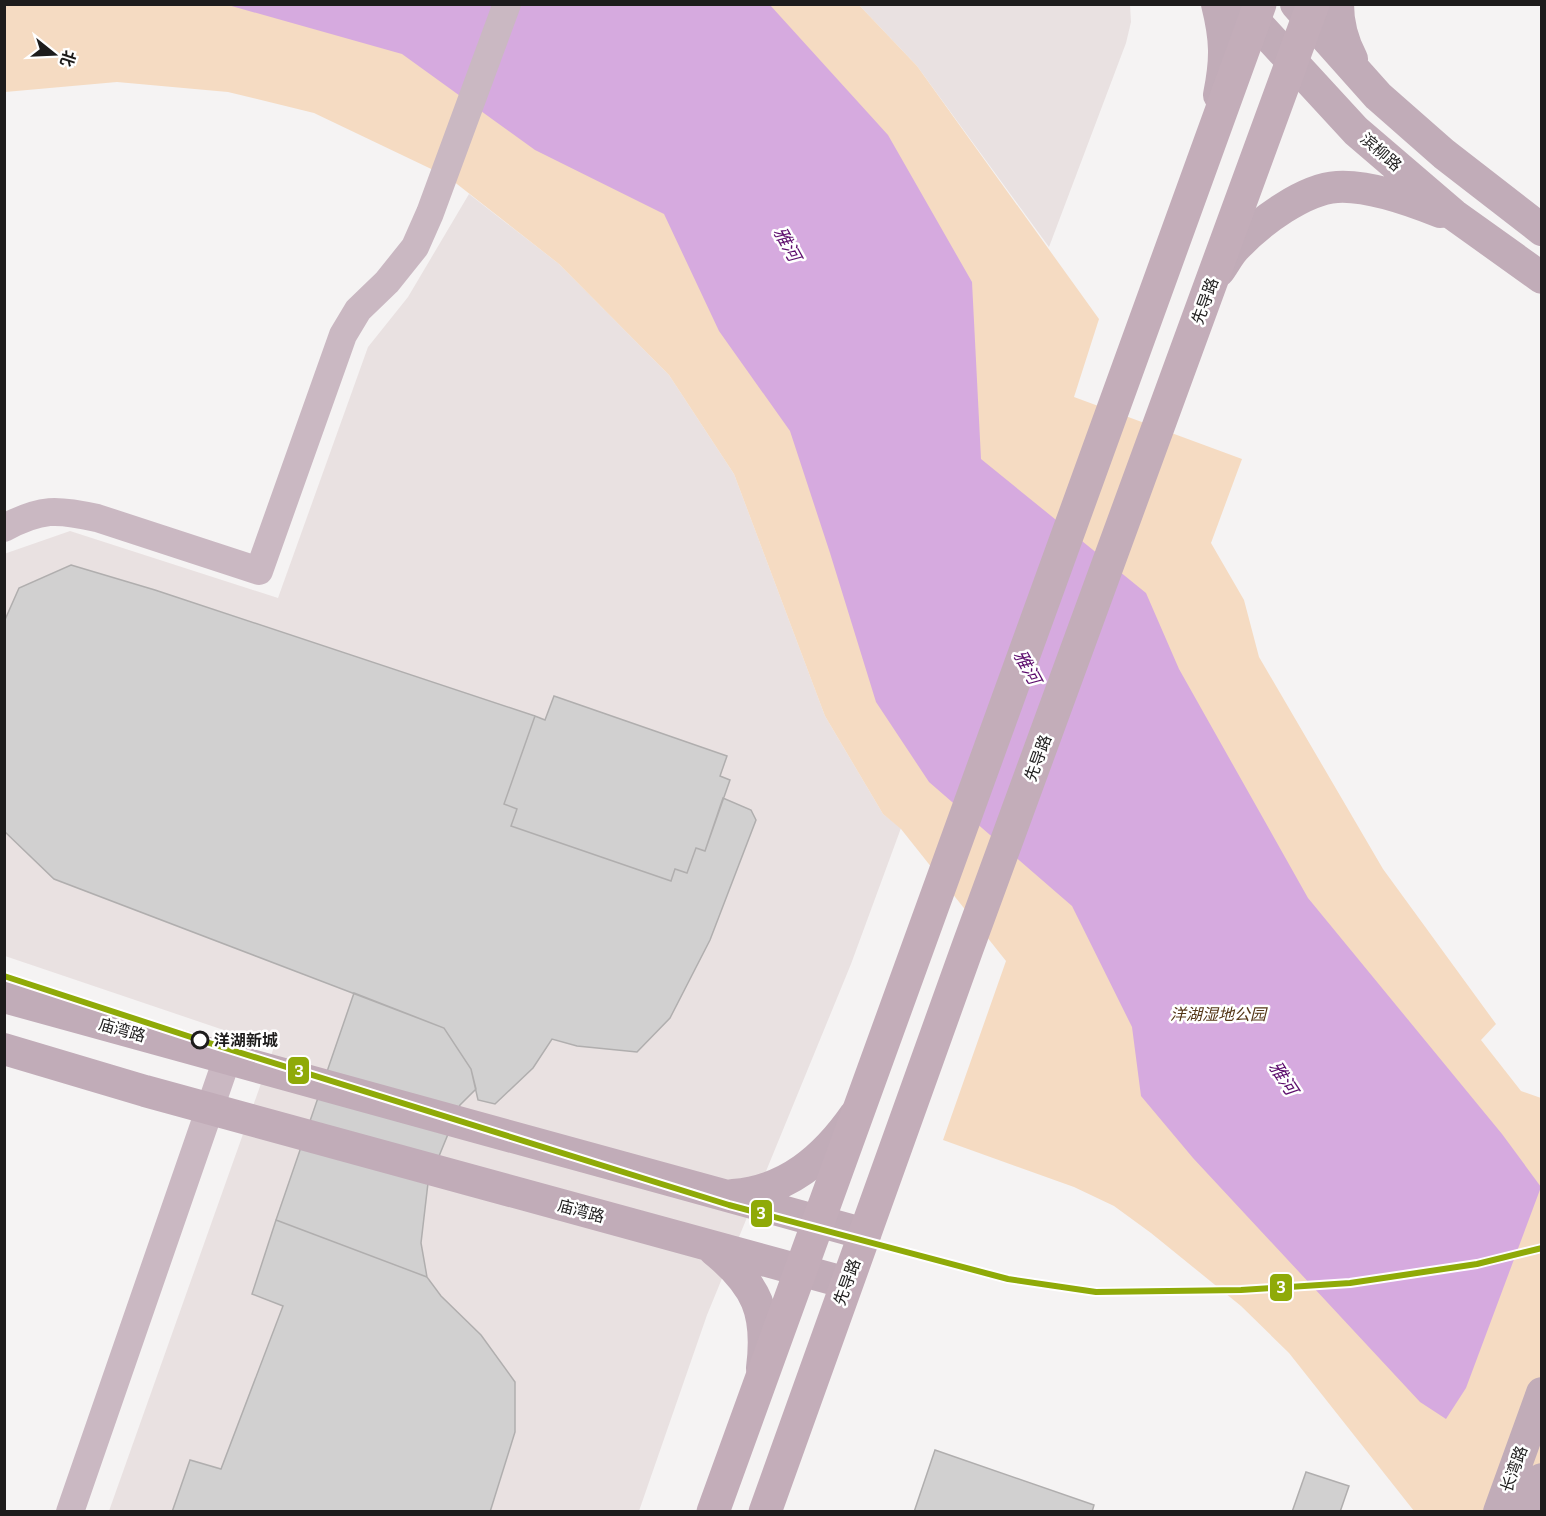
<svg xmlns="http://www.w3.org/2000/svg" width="1546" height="1516" viewBox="0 0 1546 1516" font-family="Bitter,'Noto Sans SC',serif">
  <rect width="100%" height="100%" fill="#f5f3f3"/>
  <path fill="#e9e1e1" d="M 859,5 L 1130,5 L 1131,22 L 1126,43 L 1049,247 L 917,66 Z
    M 469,194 L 559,264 L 669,375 L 734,474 L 825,716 L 883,814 L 901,828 L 851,964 L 707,1315 L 639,1511 L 109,1511 L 274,1047 L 5,956 L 4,554 L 70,531 L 278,598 L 368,347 L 408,297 Z"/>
  <path fill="#f5dbc2" d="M 5,5 L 859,5 L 917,66 L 1099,319 L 1074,397 L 1242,459 L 1211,543 L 1244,600 L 1259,657 L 1383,869 L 1496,1024 L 1481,1040 L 1521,1091 L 1541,1098 L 1541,1511 L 1414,1511 L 1289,1353 L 1241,1306 L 1151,1233 L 1114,1206 L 1074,1187 L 943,1140 L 1006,961 L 901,829 L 883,814 L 825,716 L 734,474 L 669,375 L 559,264 L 448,177 L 314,113 L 228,92 L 117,82 L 5,92 Z"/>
  <path fill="#d6aadf" d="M 228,5 L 770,5 L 888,135 L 972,282 L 981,459 L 1146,593 L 1179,669 L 1308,898 L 1502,1134 L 1541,1187 L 1466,1388 L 1446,1419 L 1420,1402 L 1193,1158 L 1141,1096 L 1132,1027 L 1072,906 L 929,782 L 876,702 L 830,553 L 790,431 L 719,331 L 664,214 L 535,150 L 402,54 Z"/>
  <path fill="#d1d0d0" stroke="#b0aeae" stroke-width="1.5" d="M 71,565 L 155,590 L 535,716 L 504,804 L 517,809 L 511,826 L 671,881 L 675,869 L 687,873 L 696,848 L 705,851 L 723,798 L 751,810 L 756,820 L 710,940 L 670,1018 L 637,1052 L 577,1046 L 552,1039 L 533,1068 L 495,1104 L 478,1100 L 471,1069 L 444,1028 L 54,879 L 4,831 L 4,622 L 19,588 Z
    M 554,696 L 727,756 L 720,776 L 730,780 L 705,851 L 696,848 L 687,873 L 675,869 L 671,881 L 511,826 L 517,809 L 504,804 L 535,716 L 545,720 Z
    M 354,993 L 444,1028 L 471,1069 L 476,1089 L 460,1105 L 428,1183 L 421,1243 L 427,1277 L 276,1220 Z
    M 276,1220 L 427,1277 L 441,1296 L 481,1335 L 515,1382 L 515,1432 L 490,1512 L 172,1512 L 190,1460 L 221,1469 L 283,1306 L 252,1294 Z
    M 935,1450 L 1094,1505 L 1092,1512 L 914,1512 Z
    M 1306,1472 L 1349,1486 L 1340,1512 L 1292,1512 Z"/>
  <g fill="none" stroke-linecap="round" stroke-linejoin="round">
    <path stroke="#cab8c2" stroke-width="28" d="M 4,528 C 41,508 57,509 97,518 L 259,571 L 343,335 L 358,310 L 387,282 L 415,247 L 430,213 L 507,4
      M 70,1512 L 227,1059"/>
    <path stroke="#c1acb8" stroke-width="32" d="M 1217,4 C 1226,40 1226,60 1219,95
      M 1239,4 L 1356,131 L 1454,215 L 1542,278
      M 1296,4 L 1378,96 L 1444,154 L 1542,230
      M 1338,4 C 1338,23 1343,42 1352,59
      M 1219,271 C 1225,263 1230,252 1238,245 C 1260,222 1304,189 1337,187 C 1369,185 1410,200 1440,212
      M 4,997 L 865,1234
      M 4,1049 L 145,1091 L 847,1283
      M 733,1195 C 787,1191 825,1158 855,1115
      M 714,1250 C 757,1285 769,1313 762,1368
      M 1499,1512 L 1542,1393
      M 1530,1512 L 1542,1479"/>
    <path stroke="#c3adb9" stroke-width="33" d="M 713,1512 L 1260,4
      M 765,1512 L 967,949 L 1313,4"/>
    <defs>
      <path id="metro-1" d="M 4,976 L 203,1041 L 729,1205 L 1008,1279 L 1096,1292 L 1241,1290 L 1350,1283 L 1477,1264 L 1542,1248"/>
    </defs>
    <use href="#metro-1" stroke="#fff" stroke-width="10"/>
    <use href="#metro-1" stroke="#8faa08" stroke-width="6"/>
  </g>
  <circle fill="#fff" stroke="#1d1c1c" stroke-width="3" cx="200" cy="1040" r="8"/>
  <g text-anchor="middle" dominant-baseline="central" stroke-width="5" stroke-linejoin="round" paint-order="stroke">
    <g font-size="16" fill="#1d1c1c" stroke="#fff">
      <text transform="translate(1381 152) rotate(41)">滨柳路</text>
      <text transform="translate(1205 301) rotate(-70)">先导路</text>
      <text transform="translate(1038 758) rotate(-70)">先导路</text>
      <text transform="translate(122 1030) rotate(16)">庙湾路</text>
      <text transform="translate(581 1211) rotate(15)">庙湾路</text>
      <text transform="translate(847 1282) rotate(-70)">先导路</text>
      <text transform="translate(1514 1469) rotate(-70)">长湾路</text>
    </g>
    <g font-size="16" font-style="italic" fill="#543616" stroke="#fff">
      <text x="1218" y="1014">洋湖湿地公园</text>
    </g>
    <g font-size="16" font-weight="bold" fill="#1d1c1c" stroke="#fff" text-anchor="start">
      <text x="214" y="1040">洋湖新城</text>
    </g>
    <g font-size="18" font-style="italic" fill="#5c0c6c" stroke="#fff">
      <text transform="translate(787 244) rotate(61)">雅河</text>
      <text transform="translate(1027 667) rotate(61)">雅河</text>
      <text transform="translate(1283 1078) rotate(57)">雅河</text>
    </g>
  </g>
  <g stroke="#fff" stroke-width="2">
    <rect x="287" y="1056" width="23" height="29" rx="6" fill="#8faa08"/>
    <rect x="750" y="1199" width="23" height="29" rx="6" fill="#8faa08"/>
    <rect x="1269" y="1273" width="24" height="29" rx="6" fill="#8faa08"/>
  </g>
  <g font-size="16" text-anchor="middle" font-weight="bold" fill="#fff">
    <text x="299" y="1077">3</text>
    <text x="761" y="1219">3</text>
    <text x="1281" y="1293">3</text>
  </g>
  <rect width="1546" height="1516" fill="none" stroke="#1d1c1c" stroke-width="12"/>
  <g transform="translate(54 54) rotate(108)" stroke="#ffffff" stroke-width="4.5" paint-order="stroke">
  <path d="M0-4.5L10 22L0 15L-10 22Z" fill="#1d1c1c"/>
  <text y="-9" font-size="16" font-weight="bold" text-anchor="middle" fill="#1d1c1c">北</text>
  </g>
</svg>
